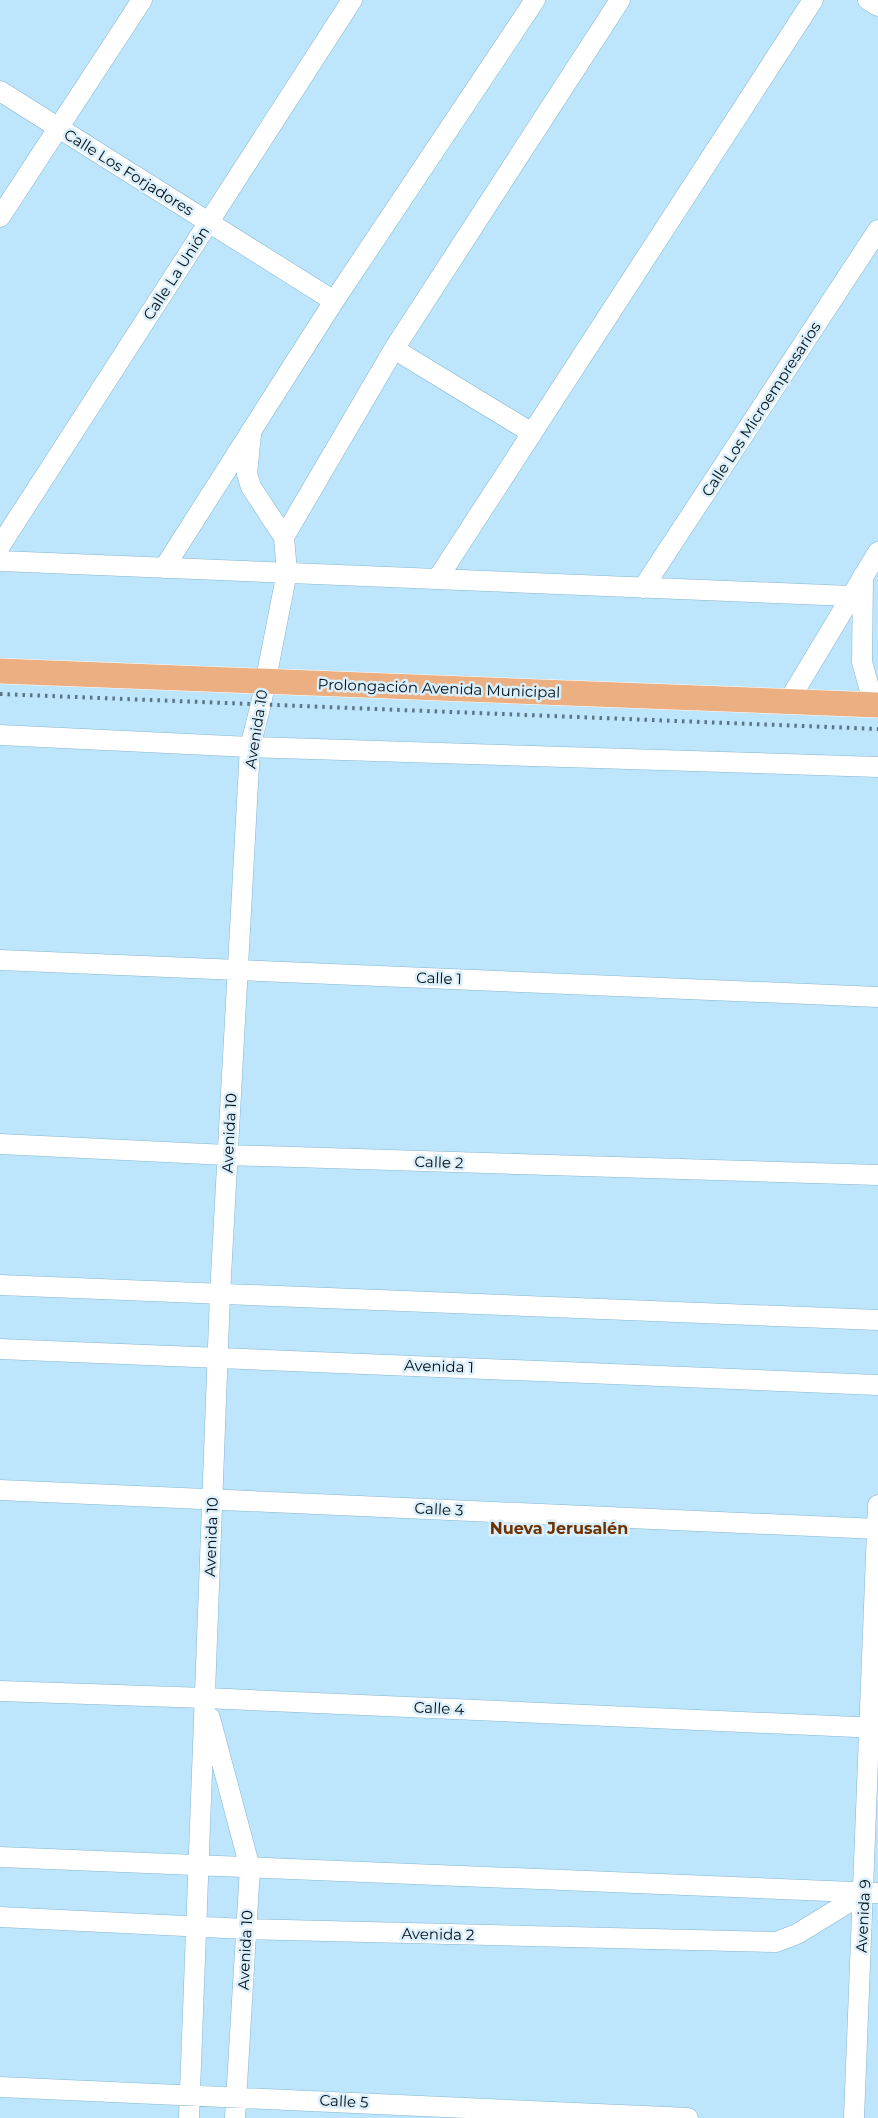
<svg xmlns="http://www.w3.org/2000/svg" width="878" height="2118" viewBox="0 0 878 2118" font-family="Montserrat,sans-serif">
  <rect width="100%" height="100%" fill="#bde5fc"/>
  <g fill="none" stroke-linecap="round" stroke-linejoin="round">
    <defs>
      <path id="minor" d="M 868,0 L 878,6
        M 0,91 L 334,301
        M 0,217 L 142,0
        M 394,349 L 532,433
        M 251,434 L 247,474 L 251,487 L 284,537
        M 0,546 L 352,0
        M 0,561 L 850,596
        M 164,568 L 334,301 L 535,0
        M 863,576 L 862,662 L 874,705
        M 438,578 L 813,0
        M 643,588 L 878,230
        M 788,702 L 878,552
        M 0,735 L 250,747 L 878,767
        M 0,960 L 878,997
        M 0,1144 L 227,1155 L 878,1175
        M 0,1285 L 878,1320
        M 0,1349 L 878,1385
        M 0,1490 L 878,1529
        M 0,1691 L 205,1698 L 878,1728
        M 210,1718 L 250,1868 L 235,2118
        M 0,1857 L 878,1893
        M 0,1917 L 246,1929 L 776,1942 L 797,1934 L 864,1893
        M 0,2087 L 688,2118
        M 189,2118 L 220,1294 L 250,747 L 261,704 L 287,572 L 284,537 L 394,349 L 620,0
        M 854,2118 L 878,1505"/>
      <path id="major" d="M 0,671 L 878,705"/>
    </defs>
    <use href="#minor" stroke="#85b6d1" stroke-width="21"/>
    <use href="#major" stroke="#fff" stroke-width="26"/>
    <use href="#minor" stroke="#fff" stroke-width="20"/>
    <use href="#major" stroke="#ebaf82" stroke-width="25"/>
    <path stroke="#5a7585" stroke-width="4" stroke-dasharray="2.5 5" stroke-linecap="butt" d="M 0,694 L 878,729"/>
  </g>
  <g text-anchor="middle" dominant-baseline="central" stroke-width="5" stroke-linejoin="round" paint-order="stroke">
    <g font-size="15" fill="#000f18" stroke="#dbeffa">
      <text transform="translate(129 172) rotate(32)">Calle Los Forjadores</text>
      <text transform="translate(176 273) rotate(-57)">Calle La Unión</text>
      <text transform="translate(761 409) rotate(-57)">Calle Los Microempresarios</text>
      <text transform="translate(439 688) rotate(2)">Prolongación Avenida Municipal</text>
      <text transform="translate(256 729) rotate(-81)">Avenida 10</text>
      <text transform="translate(439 978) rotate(2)">Calle 1</text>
      <text transform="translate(229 1133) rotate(-87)">Avenida 10</text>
      <text transform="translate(439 1162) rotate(2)">Calle 2</text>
      <text transform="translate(439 1366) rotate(2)">Avenida 1</text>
      <text transform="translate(439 1509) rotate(3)">Calle 3</text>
      <text transform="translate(211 1537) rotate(-88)">Avenida 10</text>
      <text transform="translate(439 1708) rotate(3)">Calle 4</text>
      <text transform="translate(863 1916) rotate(-87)">Avenida 9</text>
      <text transform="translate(438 1934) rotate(1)">Avenida 2</text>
      <text transform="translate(245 1950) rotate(-87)">Avenida 10</text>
      <text transform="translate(344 2101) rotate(3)">Calle 5</text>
    </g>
    <g font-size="16" font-weight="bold" fill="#6d3200" stroke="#dbeffa">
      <text x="559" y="1528">Nueva Jerusalén</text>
    </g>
  </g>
</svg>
